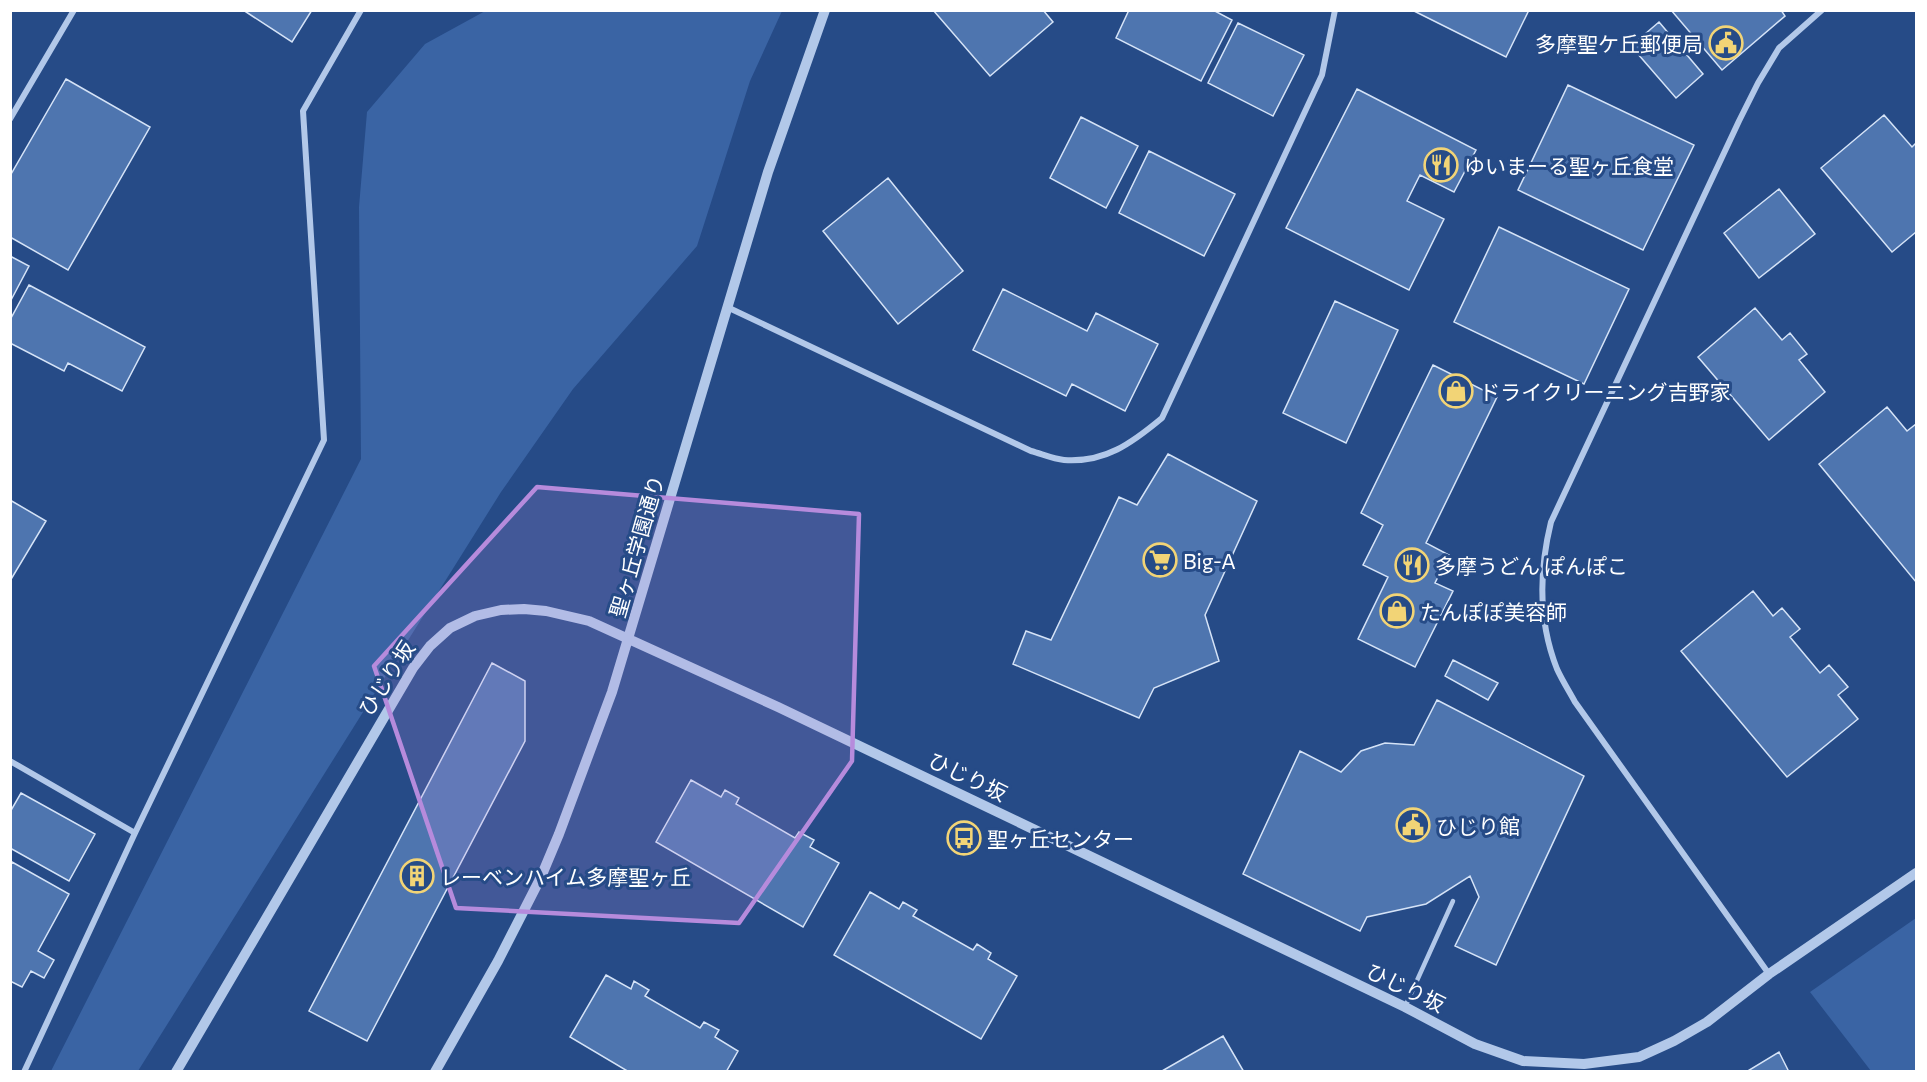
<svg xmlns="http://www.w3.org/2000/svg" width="1927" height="1082" viewBox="0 0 1927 1082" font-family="Commissioner,'Noto Sans JP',sans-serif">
  <rect width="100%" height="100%" fill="#264b87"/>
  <path fill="#3a64a4" d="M 487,10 L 782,11 L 750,81 L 697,246 L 573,389 L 501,492 L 138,1071 L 51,1071 L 361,459 L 359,207 L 367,112 L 425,44 Z
    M 1916,918 L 1916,1071 L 1871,1071 L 1810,992 Z"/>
  <path fill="#4e75af" stroke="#d5e3f7" stroke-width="1.5" d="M 243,10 L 312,10 L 292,42 Z
    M 933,10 L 1043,10 L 1053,22 L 990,76 Z
    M 1129,10 L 1213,10 L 1232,20 L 1201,81 L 1116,38 Z
    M 1412,10 L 1529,10 L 1506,57 Z
    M 1671,10 L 1781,10 L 1785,16 L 1722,70 Z
    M 1659,22 L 1703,74 L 1676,98 L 1631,46 Z
    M 1238,23 L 1304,55 L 1273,116 L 1208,83 Z
    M 66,79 L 150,127 L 68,270 L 10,237 L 10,176 Z
    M 1568,85 L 1694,145 L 1643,250 L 1518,190 Z
    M 1357,89 L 1476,150 L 1454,192 L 1420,175 L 1407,201 L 1444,219 L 1409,290 L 1286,228 Z
    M 1884,115 L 1912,147 L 1916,143 L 1916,232 L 1892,252 L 1821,168 Z
    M 1081,117 L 1138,146 L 1106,208 L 1050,178 Z
    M 1149,151 L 1235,194 L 1204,256 L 1119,213 Z
    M 888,178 L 963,271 L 898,324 L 823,231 Z
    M 1779,189 L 1815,234 L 1759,278 L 1724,233 Z
    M 1499,227 L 1629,289 L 1584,384 L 1454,322 Z
    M 10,256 L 29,266 L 10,302 Z
    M 29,285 L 145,347 L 122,391 L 68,363 L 64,371 L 10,343 L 10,320 Z
    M 1003,289 L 1087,331 L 1096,313 L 1158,344 L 1125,411 L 1072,384 L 1066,396 L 973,350 Z
    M 1335,301 L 1398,330 L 1346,443 L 1283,413 Z
    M 1755,308 L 1782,340 L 1790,333 L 1807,354 L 1799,360 L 1825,392 L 1769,440 L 1698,357 Z
    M 1433,365 L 1497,397 L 1426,543 L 1449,555 L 1435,583 L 1453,591 L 1415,667 L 1358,639 L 1388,577 L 1363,565 L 1383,525 L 1361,513 Z
    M 1887,407 L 1907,431 L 1916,424 L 1916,582 L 1819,464 Z
    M 1168,454 L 1257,501 L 1205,615 L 1219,661 L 1154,688 L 1139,718 L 1013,664 L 1026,631 L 1051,640 L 1119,497 L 1137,505 Z
    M 10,500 L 46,521 L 10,581 Z
    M 1753,591 L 1773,616 L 1782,608 L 1800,629 L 1790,637 L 1820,673 L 1829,665 L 1848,687 L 1838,695 L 1858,719 L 1787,777 L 1681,651 Z
    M 1453,660 L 1498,683 L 1488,700 L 1445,676 Z
    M 492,663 L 525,681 L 525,741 L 367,1041 L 309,1011 Z
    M 1437,700 L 1584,776 L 1496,965 L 1455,946 L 1479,897 L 1470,876 L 1426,904 L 1367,917 L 1360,931 L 1243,874 L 1300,751 L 1341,772 L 1361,751 L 1385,743 L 1414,745 Z
    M 691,780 L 721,797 L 725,790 L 739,798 L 736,804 L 795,838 L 799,832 L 814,840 L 810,847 L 839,863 L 803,927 L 656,842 Z
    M 21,793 L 95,834 L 69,881 L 10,848 L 10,812 Z
    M 12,862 L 69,894 L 38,951 L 54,960 L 44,978 L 31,971 L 22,987 L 10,981 L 10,865 Z
    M 870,892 L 899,909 L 903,902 L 917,910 L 913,916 L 973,950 L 977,944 L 991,953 L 988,959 L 1017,976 L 981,1039 L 834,955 Z
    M 606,975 L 631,989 L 634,981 L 649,990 L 645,996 L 700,1028 L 704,1022 L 719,1030 L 715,1037 L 738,1051 L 726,1072 L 629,1072 L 570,1037 Z
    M 1223,1036 L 1244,1072 L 1162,1072 L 1162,1071 Z
    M 1779,1052 L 1789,1072 L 1746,1072 Z"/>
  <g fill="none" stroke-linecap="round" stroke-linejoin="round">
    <path stroke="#b2c8e9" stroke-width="4.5" d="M 1405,1007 L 1453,901"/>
    <path stroke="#b2c8e9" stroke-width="6" d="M 10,119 L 74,10
      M 727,307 L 1031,451 C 1042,454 1053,459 1064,460 C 1105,463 1132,443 1162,418 L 1322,75 L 1335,10
      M 10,761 L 135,833
      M 1769,974 L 1575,702 C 1569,691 1562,680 1557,669 C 1538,621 1539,571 1551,522 L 1739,121 L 1758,83 L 1779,48 L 1822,10
      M 24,1072 L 135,833 L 324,440 L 303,111 L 361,10"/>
    <path stroke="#b2c8e9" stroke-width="10" d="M 176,1072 L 413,668 L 430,646 L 450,628 L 475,616 L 501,610 L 524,609 L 546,611 L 589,621 L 778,707 L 1405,1007 L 1475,1044 L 1523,1061 L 1584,1064 L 1639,1057 L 1674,1041 L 1707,1022 L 1769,974 L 1916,873
      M 435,1072 L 498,961 L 541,877 L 559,834 L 612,692 L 768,172 L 825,10"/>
  </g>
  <path fill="#b68bdc" fill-opacity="0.2" stroke="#b68bdc" stroke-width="4.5" stroke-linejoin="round" d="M 537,487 L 859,514 L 852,761 L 739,923 L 456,908 L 374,666 Z"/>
  <defs>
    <symbol id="civic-ring" viewBox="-11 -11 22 22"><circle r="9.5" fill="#264b87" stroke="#f2d476" stroke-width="1.5"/><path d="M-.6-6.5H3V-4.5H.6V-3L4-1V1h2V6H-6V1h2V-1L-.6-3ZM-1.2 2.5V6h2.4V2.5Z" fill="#f2d476"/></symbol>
    <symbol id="restaurant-ring" viewBox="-11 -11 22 22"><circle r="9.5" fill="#264b87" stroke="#f2d476" stroke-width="1.5"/><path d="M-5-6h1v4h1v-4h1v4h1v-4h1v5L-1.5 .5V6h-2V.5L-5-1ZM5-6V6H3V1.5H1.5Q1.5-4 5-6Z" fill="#f2d476"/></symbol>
    <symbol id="shop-ring" viewBox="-11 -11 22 22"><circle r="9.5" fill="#264b87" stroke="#f2d476" stroke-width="1.5"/><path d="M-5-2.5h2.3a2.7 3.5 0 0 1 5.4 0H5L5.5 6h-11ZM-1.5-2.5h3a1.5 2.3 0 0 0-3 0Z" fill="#f2d476"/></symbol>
    <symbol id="supermarket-ring" viewBox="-11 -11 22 22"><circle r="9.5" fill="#264b87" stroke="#f2d476" stroke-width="1.5"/><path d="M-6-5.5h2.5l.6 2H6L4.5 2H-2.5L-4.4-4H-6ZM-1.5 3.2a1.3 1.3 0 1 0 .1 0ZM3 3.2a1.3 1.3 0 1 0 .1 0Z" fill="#f2d476"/></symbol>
    <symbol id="bus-ring" viewBox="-11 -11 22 22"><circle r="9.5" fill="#264b87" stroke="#f2d476" stroke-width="1.5"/><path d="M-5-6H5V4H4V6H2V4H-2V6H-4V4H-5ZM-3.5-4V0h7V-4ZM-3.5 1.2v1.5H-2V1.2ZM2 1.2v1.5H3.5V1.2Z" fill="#f2d476"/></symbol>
    <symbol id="building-ring" viewBox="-11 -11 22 22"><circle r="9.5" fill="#264b87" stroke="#f2d476" stroke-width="1.5"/><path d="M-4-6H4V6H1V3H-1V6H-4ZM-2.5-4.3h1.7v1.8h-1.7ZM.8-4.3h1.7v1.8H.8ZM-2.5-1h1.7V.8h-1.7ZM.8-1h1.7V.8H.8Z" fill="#f2d476"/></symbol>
  </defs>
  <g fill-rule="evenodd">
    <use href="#civic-ring" x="1707" y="24" width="38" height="38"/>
    <use href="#restaurant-ring" x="1422" y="146" width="38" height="38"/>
    <use href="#shop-ring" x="1437" y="372" width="38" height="38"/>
    <use href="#supermarket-ring" x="1141" y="541" width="38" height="38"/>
    <use href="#restaurant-ring" x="1393" y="546" width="38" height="38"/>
    <use href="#shop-ring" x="1378" y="592" width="38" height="38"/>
    <use href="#civic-ring" x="1394" y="806" width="38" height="38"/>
    <use href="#bus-ring" x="945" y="819" width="38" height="38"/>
    <use href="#building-ring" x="398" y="857" width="38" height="38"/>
  </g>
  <g text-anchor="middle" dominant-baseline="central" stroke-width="6" stroke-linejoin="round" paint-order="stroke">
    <g font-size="21" fill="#fff" stroke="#264b87" text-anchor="start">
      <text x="1703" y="43" text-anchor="end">多摩聖ケ丘郵便局</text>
      <text x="1464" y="165">ゆいまーる聖ヶ丘食堂</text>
      <text x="1479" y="391">ドライクリーニング吉野家</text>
      <text x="1183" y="560">Big-A</text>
      <text x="1435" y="565">多摩うどん ぽんぽこ</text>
      <text x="1420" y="611">たんぽぽ美容師</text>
      <text x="1436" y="825">ひじり館</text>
      <text x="987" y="838">聖ヶ丘センター</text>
      <text x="440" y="876">レーベンハイム多摩聖ヶ丘</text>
    </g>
    <g font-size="21" fill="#fff" stroke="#264b87">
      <text transform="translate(636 546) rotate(-74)">聖ヶ丘学園通り</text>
      <text transform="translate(386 678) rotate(-57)">ひじり坂</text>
      <text transform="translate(968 776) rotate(26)">ひじり坂</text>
      <text transform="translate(1406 987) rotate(26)">ひじり坂</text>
    </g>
  </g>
  <rect width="1927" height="1082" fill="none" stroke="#ffffff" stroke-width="24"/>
</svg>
